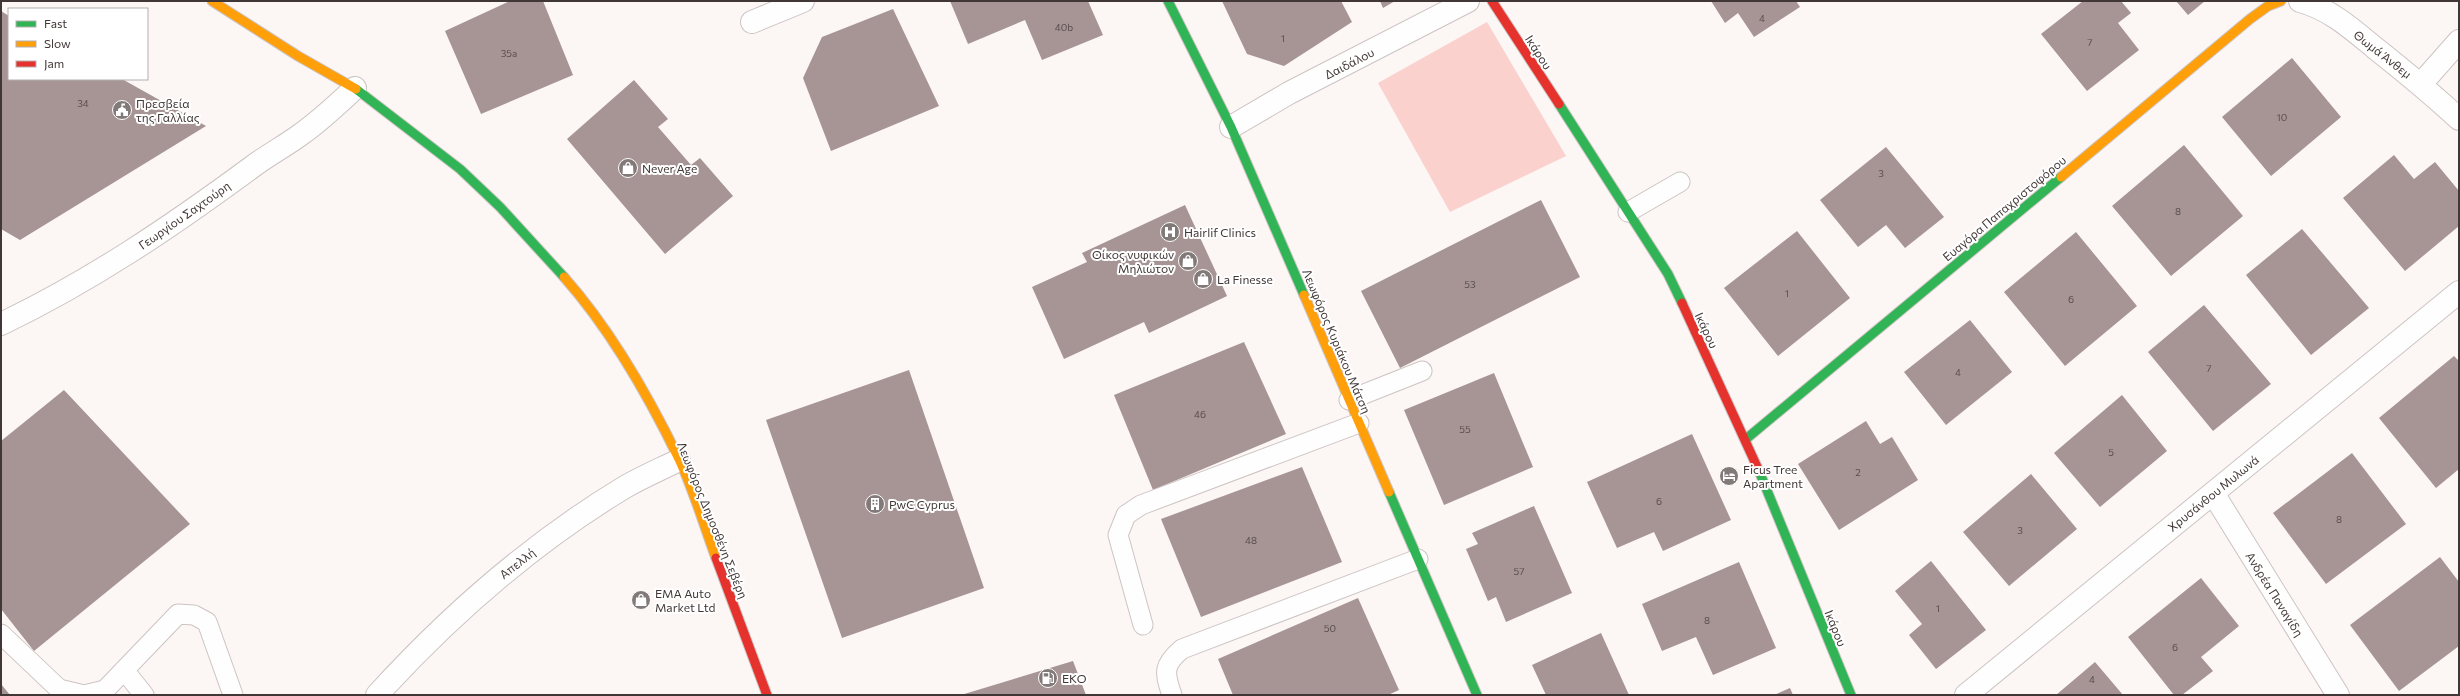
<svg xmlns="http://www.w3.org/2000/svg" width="2460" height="696" viewBox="0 0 2460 696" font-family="Commissioner,sans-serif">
  <rect width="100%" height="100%" fill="#fcf6f5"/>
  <path fill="#fad1cc" d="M 1487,22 L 1566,156 L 1450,212 L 1378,83 Z"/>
  <path fill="#a69594" d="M 510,1 L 543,1 L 573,75 L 481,114 L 445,31 Z
    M 950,1 L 1088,1 L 1103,35 L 1042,60 L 1025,20 L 968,44 Z
    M 1222,1 L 1341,1 L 1352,22 L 1284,66 L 1247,54 Z
    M 1380,1 L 1395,1 L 1383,8 Z
    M 1711,1 L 1796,1 L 1800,7 L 1754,37 L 1738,13 L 1725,23 Z
    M 2083,1 L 2121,1 L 2131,13 L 2118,23 L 2139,50 L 2087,91 L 2041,34 Z
    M 2176,1 L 2205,1 L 2188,15 Z
    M 893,9 L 939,106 L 831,151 L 803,78 L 822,37 Z
    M 1,11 L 9,16 L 9,79 L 122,79 L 206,126 L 20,240 L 1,229 Z
    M 2292,58 L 2341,117 L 2271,176 L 2222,117 Z
    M 634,80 L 668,119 L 658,127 L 691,165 L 700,158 L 733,196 L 665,254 L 567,139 Z
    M 2184,145 L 2243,216 L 2171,276 L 2112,206 Z
    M 1886,147 L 1944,217 L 1905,248 L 1886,225 L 1858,247 L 1820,200 Z
    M 2394,155 L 2414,179 L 2435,162 L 2459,191 L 2459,226 L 2405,271 L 2343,198 Z
    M 1541,200 L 1580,277 L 1400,368 L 1361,291 Z
    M 1185,205 L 1227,296 L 1149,333 L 1144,322 L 1064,359 L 1032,287 L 1087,262 L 1082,253 Z
    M 2302,229 L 2369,308 L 2311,355 L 2246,275 Z
    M 1797,231 L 1850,298 L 1778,356 L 1724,288 Z
    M 2076,232 L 2137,306 L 2065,366 L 2004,292 Z
    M 2204,305 L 2271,384 L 2213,431 L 2148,352 Z
    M 1970,320 L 2012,372 L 1946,425 L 1904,372 Z
    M 1244,342 L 1286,434 L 1153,490 L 1114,395 Z
    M 2454,356 L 2459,361 L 2459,469 L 2436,488 L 2379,418 Z
    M 909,370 L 984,588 L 842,638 L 766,420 Z
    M 1494,373 L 1533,467 L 1444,505 L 1404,410 Z
    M 64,390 L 190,524 L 34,651 L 1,609 L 1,441 Z
    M 2122,395 L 2167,451 L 2100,507 L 2054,453 Z
    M 1866,421 L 1880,444 L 1892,437 L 1918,480 L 1839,530 L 1798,464 Z
    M 1692,434 L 1731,520 L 1663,551 L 1654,532 L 1617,548 L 1587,482 Z
    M 2352,453 L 2406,524 L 2326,584 L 2273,513 Z
    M 1302,467 L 1342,562 L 1201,617 L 1161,519 Z
    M 2031,474 L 2077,529 L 2009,586 L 1963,532 Z
    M 1534,506 L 1572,593 L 1506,622 L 1496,597 L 1488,601 L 1466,549 L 1478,544 L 1472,533 Z
    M 2440,557 L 2459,582 L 2459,646 L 2399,691 L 2350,625 Z
    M 1931,561 L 1986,630 L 1936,669 L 1909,635 L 1922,624 L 1895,591 Z
    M 1739,562 L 1776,648 L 1713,675 L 1696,637 L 1662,651 L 1642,604 Z
    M 2201,578 L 2239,626 L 2201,657 L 2213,671 L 2182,695 L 2174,695 L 2128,637 Z
    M 1358,598 L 1399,690 L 1388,695 L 1233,695 L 1218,659 Z
    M 1601,633 L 1629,695 L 1546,695 L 1532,665 Z
    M 1073,661 L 1086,695 L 961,695 Z
    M 2095,662 L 2123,695 L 2056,695 Z
    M 1,684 L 10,695 L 1,695 Z
    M 1790,688 L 1793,695 L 1774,695 Z"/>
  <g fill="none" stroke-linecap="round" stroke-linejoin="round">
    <defs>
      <path id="lane" d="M 1628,212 L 1680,182
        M 1349,400 L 1422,371
        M 1143,625 L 1118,535 L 1126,515 L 1141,505 L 1359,423
        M 1,634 L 59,689 L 84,695 L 105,690 L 178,614 L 194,615 L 207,622 L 233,695
        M 124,670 L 144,695
        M 1172,695 C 1164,672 1163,665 1182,649 L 1418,559"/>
      <path id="street" d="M 2300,1 C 2330,9 2352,29 2375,48 C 2404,71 2432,94 2459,119
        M 752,22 L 803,1
        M 2421,84 L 2459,41
        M 1231,127 L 1289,93 L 1468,1
        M 1,324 C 91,281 172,226 252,167 C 268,155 285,146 300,135 C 320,121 337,105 355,88
        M 2213,493 L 2338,695
        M 377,695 C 450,615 532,543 625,487 C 642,477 661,469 679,460
        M 1966,695 L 2459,292"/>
      <path id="fast" d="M 1168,1 L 1231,127 L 1304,295
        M 356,89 L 460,169 L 500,207 L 564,277
        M 1559,104 L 1668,274 L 1682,303
        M 1746,439 L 2061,177
        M 1759,471 L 1851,695
        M 1389,492 L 1477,695"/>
      <path id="slow" d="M 212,1 L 298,56 L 356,89
        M 2061,177 L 2250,19 L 2268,6 L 2281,1
        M 564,277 C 610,329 649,397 679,459 C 694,491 704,526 716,558
        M 1304,295 L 1389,492"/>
      <path id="jam" d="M 1492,1 L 1559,104
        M 1682,303 L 1759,471
        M 716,558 L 767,695"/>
    </defs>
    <use href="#lane" stroke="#ccc4c3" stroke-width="21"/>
    <use href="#street" stroke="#ccc4c3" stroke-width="24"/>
    <use href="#fast" stroke="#ccc4c3" stroke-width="11"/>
    <use href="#slow" stroke="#ccc4c3" stroke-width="11"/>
    <use href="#jam" stroke="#ccc4c3" stroke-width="11"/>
    <use href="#lane" stroke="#fffefe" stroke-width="19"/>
    <use href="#street" stroke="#fffefe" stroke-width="22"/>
    <use href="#fast" stroke="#30b455" stroke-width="9"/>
    <use href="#slow" stroke="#ff9f0a" stroke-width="9"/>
    <use href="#jam" stroke="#e5322d" stroke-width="9"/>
  </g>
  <defs>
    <symbol id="civic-disc" viewBox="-11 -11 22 22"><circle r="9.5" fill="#827a79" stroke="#fff"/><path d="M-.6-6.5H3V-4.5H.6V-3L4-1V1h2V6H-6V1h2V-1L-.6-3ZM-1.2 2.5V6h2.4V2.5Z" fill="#fff"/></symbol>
    <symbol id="shop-disc" viewBox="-11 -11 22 22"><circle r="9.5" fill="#827a79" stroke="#fff"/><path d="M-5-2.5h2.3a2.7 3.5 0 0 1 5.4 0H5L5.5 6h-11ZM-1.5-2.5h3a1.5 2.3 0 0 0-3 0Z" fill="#fff"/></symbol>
    <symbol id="hospital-disc" viewBox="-11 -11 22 22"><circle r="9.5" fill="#827a79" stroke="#fff"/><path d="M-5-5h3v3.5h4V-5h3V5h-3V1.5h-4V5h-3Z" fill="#fff"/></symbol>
    <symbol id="hotel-disc" viewBox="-11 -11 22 22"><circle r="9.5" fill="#827a79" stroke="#fff"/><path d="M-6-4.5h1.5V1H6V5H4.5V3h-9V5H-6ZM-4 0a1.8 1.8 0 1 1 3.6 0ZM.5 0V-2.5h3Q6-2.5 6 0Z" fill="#fff"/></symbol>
    <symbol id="building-disc" viewBox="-11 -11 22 22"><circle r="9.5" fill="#827a79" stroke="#fff"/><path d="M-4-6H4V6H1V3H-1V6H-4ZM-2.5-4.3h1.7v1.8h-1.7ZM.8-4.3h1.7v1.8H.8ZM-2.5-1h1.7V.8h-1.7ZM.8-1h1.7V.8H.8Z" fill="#fff"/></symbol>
    <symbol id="fuel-disc" viewBox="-11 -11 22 22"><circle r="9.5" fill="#827a79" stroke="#fff"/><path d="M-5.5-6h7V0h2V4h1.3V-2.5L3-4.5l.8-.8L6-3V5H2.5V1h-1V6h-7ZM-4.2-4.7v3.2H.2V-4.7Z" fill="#fff"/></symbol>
  </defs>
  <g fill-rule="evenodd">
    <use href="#civic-disc" x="111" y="99" width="22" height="22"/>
    <use href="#shop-disc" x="617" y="157" width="22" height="22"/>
    <use href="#hospital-disc" x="1159" y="221" width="22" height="22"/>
    <use href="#shop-disc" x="1177" y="250" width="22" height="22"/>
    <use href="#shop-disc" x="1192" y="268" width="22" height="22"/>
    <use href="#hotel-disc" x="1718" y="465" width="22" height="22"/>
    <use href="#building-disc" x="864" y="493" width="22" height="22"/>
    <use href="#shop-disc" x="630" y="589" width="22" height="22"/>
    <use href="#fuel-disc" x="1037" y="667" width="22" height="22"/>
  </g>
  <g text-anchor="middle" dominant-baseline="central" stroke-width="4" stroke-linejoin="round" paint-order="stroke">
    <g font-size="10" fill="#5a4e4e">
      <text x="1762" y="18">4</text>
      <text x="1064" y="27">40b</text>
      <text x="1283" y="38">1</text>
      <text x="2090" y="42">7</text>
      <text x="509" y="53">35a</text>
      <text x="83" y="103">34</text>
      <text x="2282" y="117">10</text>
      <text x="1881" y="173">3</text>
      <text x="2178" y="211">8</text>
      <text x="1470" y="284">53</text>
      <text x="1787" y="293">1</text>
      <text x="2071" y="299">6</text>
      <text x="2209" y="368">7</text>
      <text x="1958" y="372">4</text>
      <text x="1200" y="414">46</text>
      <text x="1465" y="429">55</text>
      <text x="2111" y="452">5</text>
      <text x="1858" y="472">2</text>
      <text x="1659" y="501">6</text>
      <text x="2339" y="519">8</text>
      <text x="2020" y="530">3</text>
      <text x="1251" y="540">48</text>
      <text x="1519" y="571">57</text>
      <text x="1938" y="608">1</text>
      <text x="1707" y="620">8</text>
      <text x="1330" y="628">50</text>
      <text x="2175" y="647">6</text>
      <text x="2092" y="679">4</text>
    </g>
    <g font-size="12" fill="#413736" stroke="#fff">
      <text transform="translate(1539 52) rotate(57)">Ικάρου</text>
      <text transform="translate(2383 54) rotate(38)">Θωμά Άνθεμ</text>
      <text transform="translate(1349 63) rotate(-27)">Δαιδάλου</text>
      <text transform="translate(2004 208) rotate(-40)">Ευαγόρα Παπαχριστοφόρου</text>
      <text transform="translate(184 215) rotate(-35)">Γεωργίου Σαχτούρη</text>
      <text transform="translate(1707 330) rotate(65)">Ικάρου</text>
      <text transform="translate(1337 341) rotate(67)">Λεωφόρος Κυριάκου Μάτση</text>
      <text transform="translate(2213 493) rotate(-39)">Χρυσάνθου Μυλωνά</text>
      <text transform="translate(713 520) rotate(68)">Λεωφόρος Δημοσθένη Σεβέρη</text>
      <text transform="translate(517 563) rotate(-38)">Απελλή</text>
      <text transform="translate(2275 594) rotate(58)">Ανδρέα Παναγίδη</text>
      <text transform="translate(1836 628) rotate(68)">Ικάρου</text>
    </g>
    <g font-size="12" fill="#413736" stroke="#fff" text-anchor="start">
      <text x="136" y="103">Πρεσβεία<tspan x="136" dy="14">της Γαλλίας</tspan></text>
      <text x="642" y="168">Never Age</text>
      <text x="1184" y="232">Hairlif Clinics</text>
      <text x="1174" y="254" text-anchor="end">Οίκος νυφικών<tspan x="1174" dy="14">Μηλιώτον</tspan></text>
      <text x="1217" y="279">La Finesse</text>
      <text x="1743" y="469">Ficus Tree<tspan x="1743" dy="14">Apartment</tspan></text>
      <text x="889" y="504">PwC Cyprus</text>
      <text x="655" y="593">EMA Auto<tspan x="655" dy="14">Market Ltd</tspan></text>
      <text x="1062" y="678">EKO</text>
    </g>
  </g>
  <rect width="2460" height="696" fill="none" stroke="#413736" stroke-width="4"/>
  <rect x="8" y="8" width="140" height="72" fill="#ffffff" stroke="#b3afaf"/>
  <rect x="16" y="21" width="20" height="6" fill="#30b455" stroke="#b3afaf"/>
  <text x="44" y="28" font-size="12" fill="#413736">Fast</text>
  <rect x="16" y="41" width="20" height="6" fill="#ff9f0a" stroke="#b3afaf"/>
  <text x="44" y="48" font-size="12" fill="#413736">Slow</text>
  <rect x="16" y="61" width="20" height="6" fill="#e5322d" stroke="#b3afaf"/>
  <text x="44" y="68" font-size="12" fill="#413736">Jam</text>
</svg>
